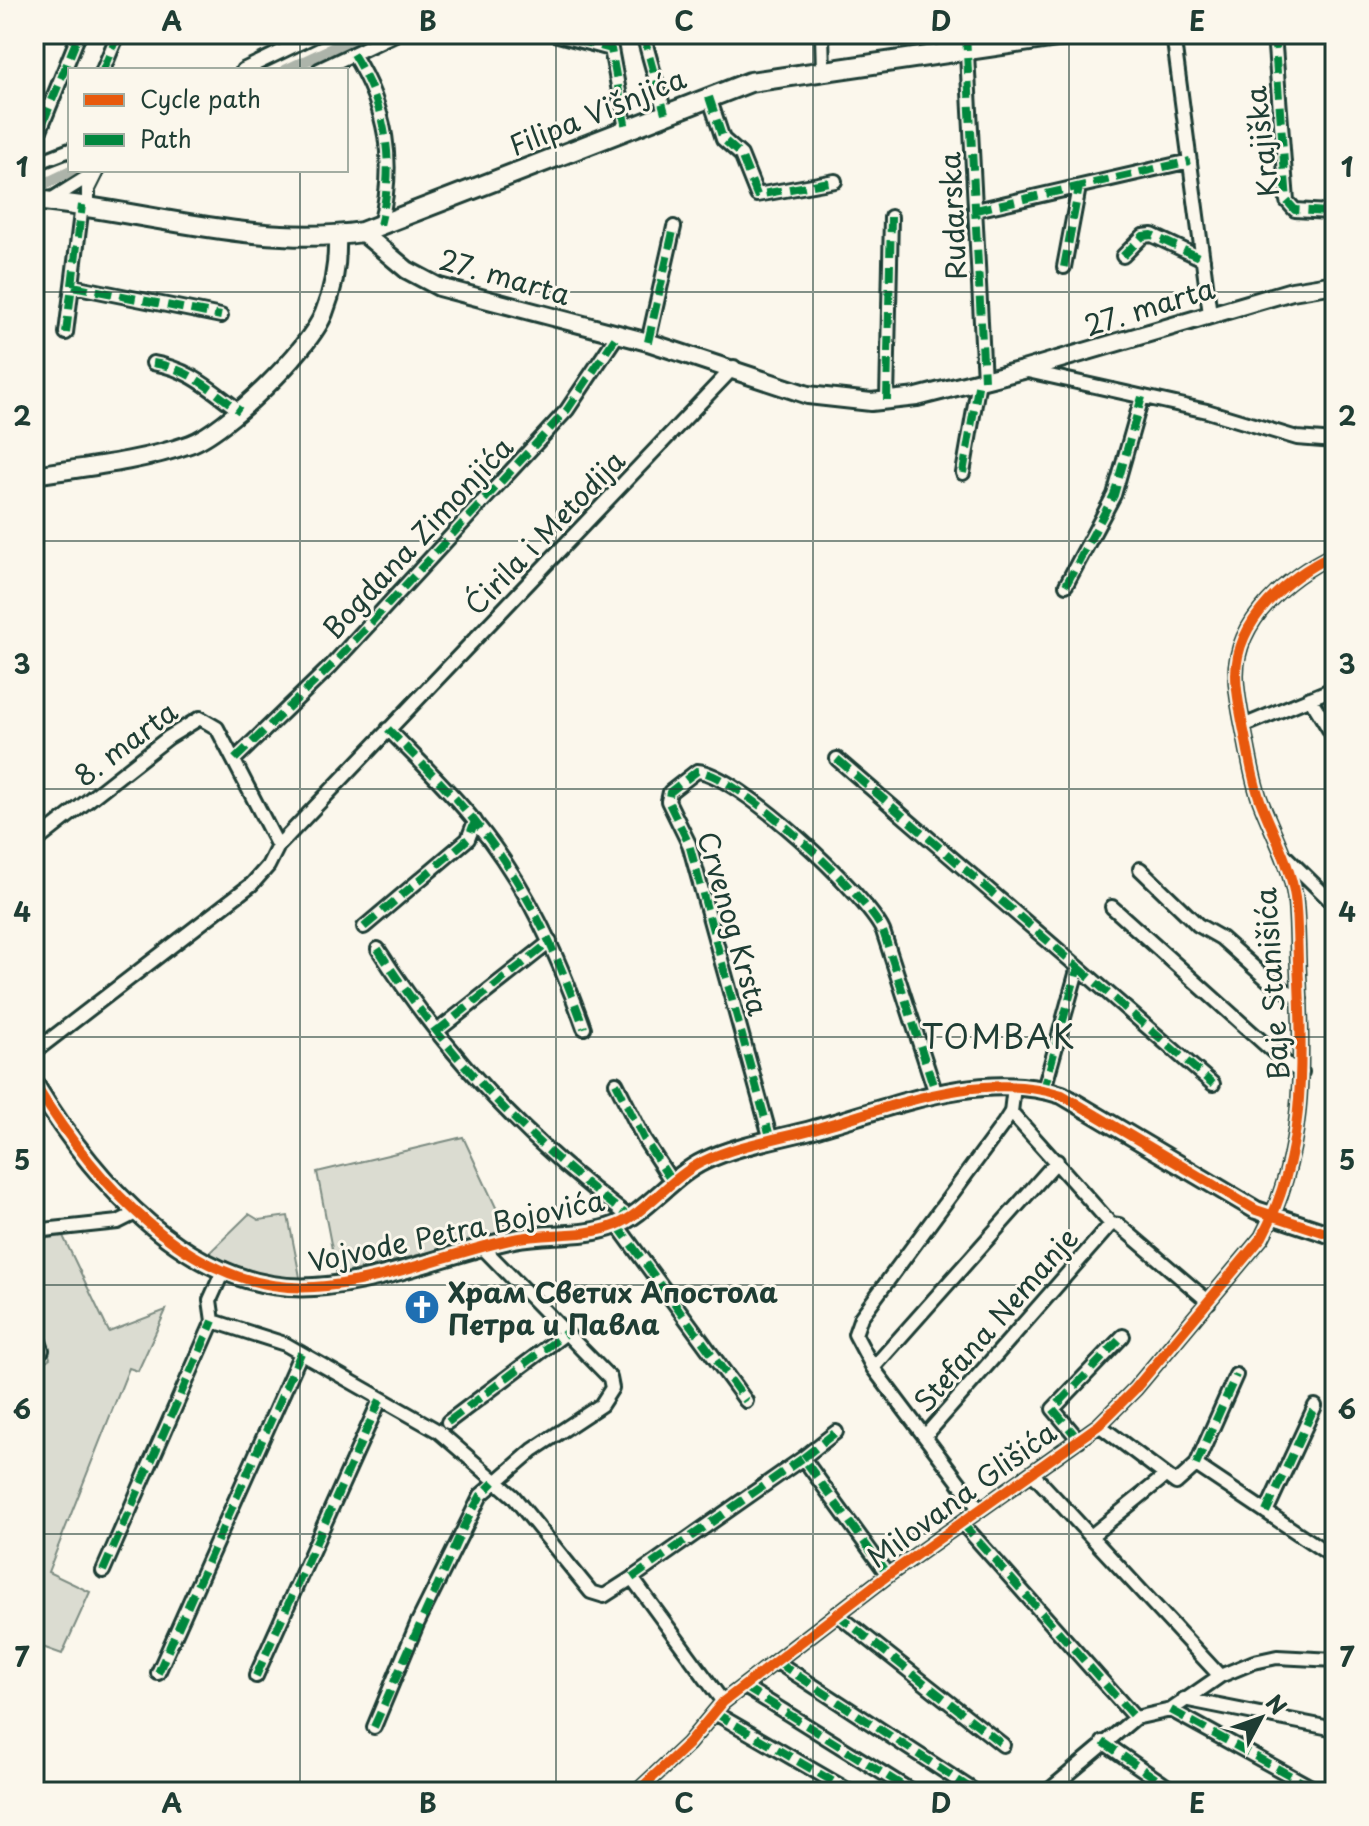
<svg xmlns="http://www.w3.org/2000/svg" width="1369" height="1826" viewBox="0 0 1369 1826" font-family="'Playpen Sans',sans-serif">
  <rect width="100%" height="100%" fill="#fbf7ec"/>
  <filter id="ink" filterUnits="userSpaceOnUse"><feTurbulence type="fractalNoise" baseFrequency=".0125" numOctaves="2"/><feDisplacementMap in="SourceGraphic" scale="16" xChannelSelector="R" yChannelSelector="G"/><feConvolveMatrix kernelMatrix="1 2 1 2 8 2 1 2 1" color-interpolation-filters="sRGB"/></filter>
  <g filter="url(#ink)">
    <path fill="#dbdcd1" stroke="#7d8c82" stroke-width="2" d="M 463,1137 L 508,1233 L 337,1275 L 317,1172 Z
      M 249,1214 L 259,1220 L 288,1216 L 301,1282 L 260,1274 L 206,1256 Z
      M 63,1236 L 109,1332 L 166,1310 L 138,1371 L 129,1368 L 48,1572 L 90,1592 L 62,1654 L 34,1644 L 34,1380 L 40,1366 L 50,1358 L 34,1309 L 34,1240 Z"/>
    <g fill="none" stroke-linecap="round" stroke-linejoin="round">
      <path stroke="#adb4aa" stroke-width="11" d="M 286,70 L 363,34
        M 34,189 L 74,170"/>
      <defs>
        <path id="minor" d="M 554,34 L 611,49 L 626,129
          M 643,34 L 665,113
          M 822,34 L 823,71
          M 966,34 L 984,380
          M 1173,34 L 1210,314
          M 1274,34 L 1287,201 L 1295,210 L 1329,212
          M 353,54 C 387,109 396,163 380,225
          M 103,70 L 118,34
          M 243,70 L 318,34
          M 319,70 L 395,34
          M 709,97 L 723,139 L 741,155 L 757,195 L 835,181
          M 34,145 L 79,34
          M 34,164 L 70,150
          M 49,201 L 97,171 L 88,189 L 88,206
          M 976,210 L 1190,161
          M 1123,256 L 1143,236 L 1152,235 L 1203,259
          M 1064,267 L 1079,187
          M 73,286 L 221,316
          M 66,333 L 82,205
          M 648,342 L 674,227
          M 153,363 C 190,369 211,390 240,411
          M 1023,370 L 1207,411 L 1297,438 L 1335,441
          M 887,400 L 891,217
          M 963,473 L 979,381
          M 1066,585 L 1114,495 L 1142,397
          M 1310,698 L 1335,739
          M 1243,726 L 1335,688
          M 388,729 C 418,760 450,790 476,823 C 526,884 558,955 584,1028
          M 235,759 L 331,666 L 567,410 L 618,334
          M 837,759 L 1078,967 L 1044,1089
          M 34,843 L 169,737 L 200,718 L 217,728 L 278,846
          M 1286,857 L 1335,905
          M 1140,869 L 1198,925 L 1221,938 L 1268,980 L 1300,999
          M 1112,907 L 1288,1065 L 1302,1072
          M 364,927 L 468,839 L 475,821
          M 378,949 C 445,1054 528,1142 628,1216
          M 1078,967 L 1213,1084
          M 436,1032 L 550,942
          M 34,1052 L 252,884 L 268,866 L 278,846 L 734,367
          M 616,1083 L 644,1139 L 672,1182
          M 771,1140 L 689,844 L 668,801 L 670,792 L 697,771 C 738,774 865,893 883,931 L 936,1094
          M 1111,1224 L 1119,1225 L 1209,1302
          M 617,1225 L 746,1401
          M 34,1231 L 118,1222 L 134,1214
          M 224,1269 L 210,1300 L 213,1321 L 285,1344 L 438,1431 L 513,1496 L 591,1592 L 604,1596 L 632,1578 L 723,1702
          M 34,1327 L 42,1350
          M 873,1368 L 1057,1161
          M 448,1422 L 566,1333
          M 1099,1425 L 1176,1483 L 1196,1465 L 1335,1558
          M 925,1436 L 1111,1224 L 1011,1112
          M 1079,1440 L 1053,1409 L 1123,1336
          M 803,1458 L 836,1432
          M 1196,1465 L 1236,1375
          M 1033,1474 L 1220,1676
          M 980,1510 L 873,1368 L 855,1334 L 861,1317 L 1004,1123 L 1011,1112 L 1014,1087
          M 1266,1512 L 1315,1406
          M 962,1523 L 1135,1718
          M 1091,1536 L 1165,1476
          M 103,1571 L 213,1321
          M 632,1578 L 803,1458 L 888,1575
          M 837,1614 L 1003,1745
          M 777,1662 L 976,1792
          M 158,1673 L 301,1353
          M 256,1676 L 380,1400
          M 745,1687 L 913,1792
          M 1184,1699 L 1335,1729
          M 1171,1710 L 1320,1792
          M 715,1713 L 851,1792
          M 374,1727 L 417,1624 L 481,1495 L 533,1450 L 601,1405 L 612,1388 L 610,1378 L 483,1248
          M 1103,1742 L 1175,1792
          M 637,1792 L 688,1744 L 723,1702 L 888,1575 L 1099,1425 L 1135,1389 L 1262,1237 C 1304,1158 1303,1070 1299,982 C 1297,954 1298,925 1295,897 C 1290,863 1272,832 1260,800 C 1253,781 1250,761 1246,741 C 1242,720 1236,696 1236,675 C 1236,619 1289,576 1335,554
          M 1047,1792 L 1135,1718 L 1171,1710 L 1220,1676 L 1254,1662 L 1277,1657 L 1335,1660"/>
        <path id="tertiary" d="M 362,232 L 407,270 L 439,287 L 648,342 L 808,395 L 871,402 L 917,397 L 1023,370 L 1292,291 L 1335,284
          M 34,475 C 86,467 140,462 190,444 C 226,431 310,349 324,313 C 334,288 338,262 337,235
          M 34,1083 C 92,1178 190,1295 314,1287 C 382,1283 448,1253 514,1239 C 548,1232 583,1238 616,1225 C 646,1213 672,1176 704,1161 C 737,1145 778,1139 814,1129 C 892,1107 981,1069 1062,1095 L 1256,1210 L 1335,1236"/>
        <path id="secondary" d="M 34,200 C 140,210 258,248 362,232 L 750,82 L 1078,34"/>
      </defs>
      <use href="#minor" stroke="#1f3d34" stroke-width="18"/>
      <use href="#tertiary" stroke="#1f3d34" stroke-width="22"/>
      <use href="#secondary" stroke="#1f3d34" stroke-width="24"/>
      <use href="#minor" stroke="#fbf7ec" stroke-width="12"/>
      <use href="#tertiary" stroke="#fbf7ec" stroke-width="16"/>
      <use href="#secondary" stroke="#fbf7ec" stroke-width="18"/>
      <path stroke="#00873e" stroke-width="8" stroke-dasharray="16 8" stroke-linecap="butt" d="M 554,34 L 611,49 L 626,129
        M 643,34 L 665,113
        M 966,34 L 984,380
        M 1274,34 L 1287,201 L 1295,210 L 1329,212
        M 353,54 C 387,109 396,163 380,225
        M 103,70 L 118,34
        M 709,97 L 723,139 L 741,155 L 757,195 L 835,181
        M 34,145 L 79,34
        M 976,210 L 1190,161
        M 1123,256 L 1143,236 L 1152,235 L 1203,259
        M 1064,267 L 1079,187
        M 73,286 L 221,316
        M 66,333 L 82,205
        M 648,342 L 674,227
        M 153,363 C 190,369 211,390 240,411
        M 887,400 L 891,217
        M 963,473 L 979,381
        M 1066,585 L 1114,495 L 1142,397
        M 388,729 C 418,760 450,790 476,823 C 526,884 558,955 584,1028
        M 235,759 L 331,666 L 567,410 L 618,334
        M 837,759 L 1078,967 L 1044,1089
        M 364,927 L 468,839 L 475,821
        M 378,949 C 445,1054 528,1142 628,1216
        M 1078,967 L 1213,1084
        M 436,1032 L 550,942
        M 616,1083 L 644,1139 L 672,1182
        M 771,1140 L 689,844 L 668,801 L 670,792 L 697,771 C 738,774 865,893 883,931 L 936,1094
        M 617,1225 L 746,1401
        M 34,1327 L 42,1350
        M 448,1422 L 566,1333
        M 1079,1440 L 1053,1409 L 1123,1336
        M 803,1458 L 836,1432
        M 1196,1465 L 1236,1375
        M 1266,1512 L 1315,1406
        M 962,1523 L 1135,1718
        M 103,1571 L 213,1321
        M 632,1578 L 803,1458 L 888,1575
        M 837,1614 L 1003,1745
        M 777,1662 L 976,1792
        M 158,1673 L 301,1353
        M 256,1676 L 380,1400
        M 745,1687 L 913,1792
        M 1171,1710 L 1320,1792
        M 715,1713 L 851,1792
        M 374,1727 L 464,1526 L 481,1495 L 494,1482
        M 1103,1742 L 1175,1792"/>
      <defs>
        <path id="cycleway" d="M 34,1083 C 92,1178 190,1295 314,1287 C 382,1283 448,1253 514,1239 C 548,1232 583,1238 616,1225 C 646,1213 672,1176 704,1161 C 737,1145 778,1139 814,1129 C 892,1107 981,1069 1062,1095 L 1256,1210 L 1335,1236
          M 637,1792 L 688,1744 L 723,1702 L 888,1575 L 1099,1425 L 1135,1389 L 1262,1237 C 1304,1158 1303,1070 1299,982 C 1297,954 1298,925 1295,897 C 1290,863 1272,832 1260,800 C 1253,781 1250,761 1246,741 C 1242,720 1236,696 1236,675 C 1236,619 1289,576 1335,554"/>
      </defs>
      <use href="#cycleway" stroke="#fbf7ec" stroke-width="15"/>
      <use href="#cycleway" stroke="#e8590c" stroke-width="10"/>
    </g>
  </g>
  <path fill="none" stroke="#1f3d34" stroke-width="2" stroke-opacity="0.55" d="M 300,34 L 300,70M 556,34 L 556,1792M 813,34 L 813,1792M 1069,34 L 1069,1792M 300,170 L 300,1792M 34,292 L 1335,292M 34,541 L 1335,541M 34,789 L 1335,789M 34,1037 L 1335,1037M 34,1285 L 1335,1285M 34,1534 L 1335,1534"/>
  <defs>
    <symbol id="church-disc" viewBox="-11 -11 22 22"><circle r="9.5" fill="#1f6fb2" stroke="#fbf7ec"/><path d="M-1.2-6h2.4v3.5h3.3v2.4h-3.3V6h-2.4V-.1h-3.3v-2.4h3.3Z" fill="#fff"/></symbol>
  </defs>
  <g fill-rule="evenodd">
    <use href="#church-disc" x="402" y="1287" width="40" height="40"/>
  </g>
  <g text-anchor="middle" dominant-baseline="central" stroke-width="6" stroke-linejoin="round" paint-order="stroke">
    <g font-size="28" fill="#1f3d34" stroke="#fbf7ec">
      <text transform="translate(597 111) rotate(-22)">Filipa Višnjića</text>
      <text transform="translate(1261 142) rotate(-97)">Krajiška</text>
      <text transform="translate(952 216) rotate(-93)">Rudarska</text>
      <text transform="translate(505 276) rotate(16)">27. marta</text>
      <text transform="translate(1149 306) rotate(-17)">27. marta</text>
      <text transform="translate(544 532) rotate(-46)">Ćirila i Metodija</text>
      <text transform="translate(417 537) rotate(-47)">Bogdana Zimonjića</text>
      <text transform="translate(125 743) rotate(-37)">8. marta</text>
      <text transform="translate(734 923) rotate(74)">Crvenog Krsta</text>
      <text transform="translate(1271 984) rotate(-94)">Baje Stanišića</text>
      <text transform="translate(456 1230) rotate(-12)">Vojvode Petra Bojovića</text>
      <text transform="translate(995 1319) rotate(-49)">Stefana Nemanje</text>
      <text transform="translate(961 1494) rotate(-36)">Milovana Glišića</text>
    </g>
    <g font-size="28" font-weight="bold" fill="#1f3d34" stroke="#fbf7ec" text-anchor="start">
      <text x="448" y="1291">Храм Светих Апостола<tspan x="448" dy="32">Петра и Павла</tspan></text>
    </g>
    <g font-size="32" letter-spacing="2" fill="#1f3d34" stroke="#fbf7ec">
      <text x="999" y="1036">TOMBAK</text>
    </g>
  </g>
  <rect width="1369" height="1826" fill="none" stroke="#fbf7ec" stroke-width="88"/>
  <rect x="68" y="68" width="280" height="104" fill="#fbf7ec" stroke="#a3ada2" stroke-width="2"/>
  <rect x="84" y="94" width="40" height="12" fill="#e8590c" stroke="#a3ada2" stroke-width="2"/>
  <text x="140" y="108" font-size="24" fill="#1f3d34">Cycle path</text>
  <rect x="84" y="134" width="40" height="12" fill="#00873e" stroke="#a3ada2" stroke-width="2"/>
  <text x="140" y="148" font-size="24" fill="#1f3d34">Path</text>
  <g transform="translate(1261 1718) rotate(49)" stroke="#fbf7ec" stroke-width="6" paint-order="stroke">
  <path d="M0-6L14 30L0 20L-14 30Z" fill="#1f3d34"/>
  <text y="-12" font-size="22" font-weight="bold" text-anchor="middle" fill="#1f3d34">N</text>
  </g>
  <rect x="44" y="44" width="1281" height="1738" fill="none" stroke="#1f3d34" stroke-width="3"/>
  <g font-size="26" text-anchor="middle" font-weight="bold" fill="#1f3d34">
    <text x="172" y="31">A</text>
    <text x="428" y="31">B</text>
    <text x="684" y="31">C</text>
    <text x="941" y="31">D</text>
    <text x="1197" y="31">E</text>
    <text x="22" y="177">1</text>
    <text x="1347" y="177">1</text>
    <text x="22" y="426">2</text>
    <text x="1347" y="426">2</text>
    <text x="22" y="674">3</text>
    <text x="1347" y="674">3</text>
    <text x="22" y="922">4</text>
    <text x="1347" y="922">4</text>
    <text x="22" y="1170">5</text>
    <text x="1347" y="1170">5</text>
    <text x="22" y="1419">6</text>
    <text x="1347" y="1419">6</text>
    <text x="22" y="1667">7</text>
    <text x="1347" y="1667">7</text>
    <text x="172" y="1813">A</text>
    <text x="428" y="1813">B</text>
    <text x="684" y="1813">C</text>
    <text x="941" y="1813">D</text>
    <text x="1197" y="1813">E</text>
  </g>
</svg>
